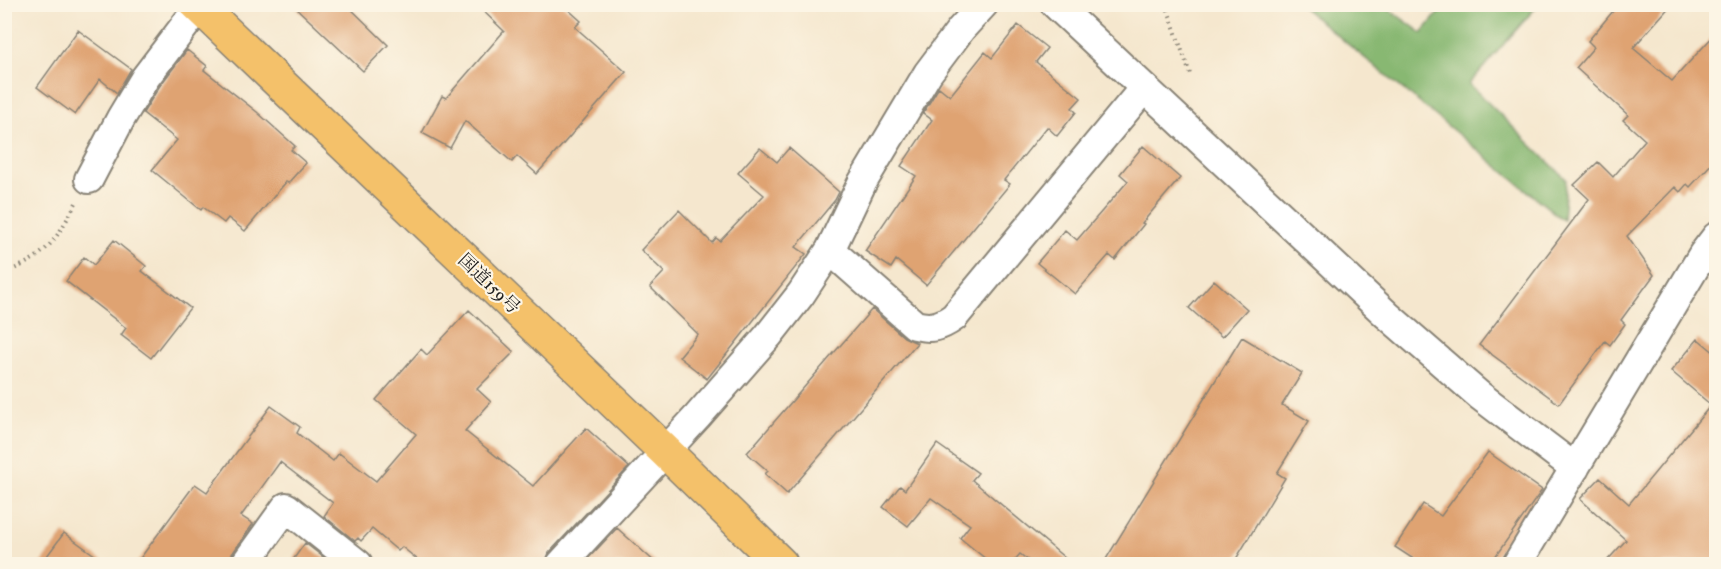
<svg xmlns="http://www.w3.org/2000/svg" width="1721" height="569" viewBox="0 0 1721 569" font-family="'IM FELL Double Pica','Noto Serif JP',serif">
  <rect width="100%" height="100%" fill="#fcf5e5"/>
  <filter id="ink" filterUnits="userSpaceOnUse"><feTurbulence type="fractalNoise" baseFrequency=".0167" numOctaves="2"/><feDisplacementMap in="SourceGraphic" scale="12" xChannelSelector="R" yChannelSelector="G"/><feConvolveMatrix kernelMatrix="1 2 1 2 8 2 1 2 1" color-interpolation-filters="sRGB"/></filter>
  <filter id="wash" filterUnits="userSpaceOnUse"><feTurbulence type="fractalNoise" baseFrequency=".008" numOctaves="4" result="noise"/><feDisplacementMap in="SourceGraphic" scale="24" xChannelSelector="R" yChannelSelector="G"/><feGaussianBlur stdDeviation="1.35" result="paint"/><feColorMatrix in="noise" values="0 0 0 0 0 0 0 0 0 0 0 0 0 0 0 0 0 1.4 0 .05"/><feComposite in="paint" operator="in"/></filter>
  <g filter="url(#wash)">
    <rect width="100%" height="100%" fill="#f5e7ce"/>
    <path fill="#88b872" stroke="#526a47" stroke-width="1.5" d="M 1300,5 L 1383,5 L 1422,33 L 1445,5 L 1538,5 L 1469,84 L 1566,179 L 1563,220 Z"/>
    <g id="blocks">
      <path fill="#dfa372" d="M 292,4 L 346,4 L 388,45 L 363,71 Z
        M 476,4 L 562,4 L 581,21 L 575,27 L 626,72 L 537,174 L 517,156 L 512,162 L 465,121 L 450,148 L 422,133 L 442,96 L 446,98 L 504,31 Z
        M 1619,4 L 1672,4 L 1633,48 L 1672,81 L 1716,33 L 1716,159 L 1690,187 L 1687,184 L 1680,192 L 1675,187 L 1627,236 L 1654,275 L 1621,320 L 1625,324 L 1610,345 L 1605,341 L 1559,404 L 1479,345 L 1589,199 L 1574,185 L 1598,162 L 1613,177 L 1645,140 L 1623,120 L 1628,115 L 1576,68 L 1594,47 L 1588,41 Z
        M 1018,25 L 1047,48 L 1036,62 L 1081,98 L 1072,108 L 1076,112 L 1057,136 L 1047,127 L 1004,180 L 1010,184 L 926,285 L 896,260 L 891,268 L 865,251 L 916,176 L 901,166 L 932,120 L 923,113 L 939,87 L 950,96 L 985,52 L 992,58 Z
        M 78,30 L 131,69 L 117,93 L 100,79 L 75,115 L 37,87 Z
        M 187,50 L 207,66 L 204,70 L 257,112 L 295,146 L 291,150 L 306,163 L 288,183 L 286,182 L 245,231 L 228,218 L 224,223 L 203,207 L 201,210 L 152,170 L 177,140 L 143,113 L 159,87 Z
        M 1143,146 L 1180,178 L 1142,223 L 1144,224 L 1115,260 L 1109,255 L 1075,294 L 1037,263 L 1065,230 L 1077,240 L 1128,181 L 1120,174 Z
        M 760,148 L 777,162 L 789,148 L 839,192 L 835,200 L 796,247 L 806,254 L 707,379 L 679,357 L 698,334 L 650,287 L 664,272 L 641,250 L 679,210 L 712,243 L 716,238 L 720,241 L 764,195 L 738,173 Z
        M 114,240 L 146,266 L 142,271 L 190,308 L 151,358 L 121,335 L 126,328 L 66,281 L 84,257 L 94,265 Z
        M 1214,280 L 1247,309 L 1222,337 L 1189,308 Z
        M 872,309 L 904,337 L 917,343 L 787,494 L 765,474 L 768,471 L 747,453 Z
        M 469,310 L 514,352 L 477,389 L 491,402 L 465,431 L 533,486 L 586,428 L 629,467 L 549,553 L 545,564 L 423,564 L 402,547 L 398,551 L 372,529 L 361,541 L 358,538 L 355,541 L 324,516 L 333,503 L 280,462 L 241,516 L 253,524 L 225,564 L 136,564 L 195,484 L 207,492 L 271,406 L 300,427 L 297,433 L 333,461 L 339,453 L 376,481 L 416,434 L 376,400 L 421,349 L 427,355 Z
        M 1242,337 L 1302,373 L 1282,405 L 1309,421 L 1277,473 L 1285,478 L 1233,564 L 1103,564 Z
        M 1698,339 L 1716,354 L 1716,564 L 1604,564 L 1626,540 L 1580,499 L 1600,478 L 1629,504 L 1711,405 L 1671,371 Z
        M 937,444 L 978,473 L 972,480 L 1072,564 L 1033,564 L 1020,554 L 1011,564 L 992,564 L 960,538 L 970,525 L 931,498 L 908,526 L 883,507 L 900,486 L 905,490 Z
        M 1488,452 L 1542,490 L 1490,564 L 1421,564 L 1395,547 L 1423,504 L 1441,516 Z
        M 617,528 L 657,564 L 583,564 Z
        M 64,533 L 107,564 L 41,564 Z
        M 305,543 L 332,564 L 290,564 Z"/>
    </g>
  </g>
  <g filter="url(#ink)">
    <use href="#blocks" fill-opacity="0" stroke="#888275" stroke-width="1.5"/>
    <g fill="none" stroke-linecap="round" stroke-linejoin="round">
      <defs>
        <path id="minor" d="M 1055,4 L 1387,315 L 1479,395 L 1575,468
          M 89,179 L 121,118 L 145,78 L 199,7
          M 830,250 L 915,325 C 931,329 940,327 954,317 L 1144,88
          M 245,564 L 286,507 L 358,564
          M 561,564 L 697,417 L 768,336 L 801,294 L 830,250 L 862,183 L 928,73 L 961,29 L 984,4
          M 1517,564 L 1703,254 L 1716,237"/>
        <path id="trunk" d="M 197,4 L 665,451 L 781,564"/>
      </defs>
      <use href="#minor" stroke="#888275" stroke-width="32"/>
      <use href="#trunk" stroke="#888275" stroke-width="36"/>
      <path stroke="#888275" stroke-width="4" stroke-dasharray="1.5 4.5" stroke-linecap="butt" d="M 1166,4 L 1190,74
        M 4,273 C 46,257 55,242 76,203"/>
      <use href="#minor" stroke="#fff" stroke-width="28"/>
      <use href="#trunk" stroke="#f4c16b" stroke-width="33"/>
    </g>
  </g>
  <g text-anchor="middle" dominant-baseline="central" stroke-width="4.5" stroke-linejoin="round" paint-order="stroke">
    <g font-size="18" fill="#1c1c1c" stroke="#fcf5e5">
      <text transform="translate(489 284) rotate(44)">国道159号</text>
    </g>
  </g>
  <rect width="1721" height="569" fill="none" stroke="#fcf5e5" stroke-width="24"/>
</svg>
